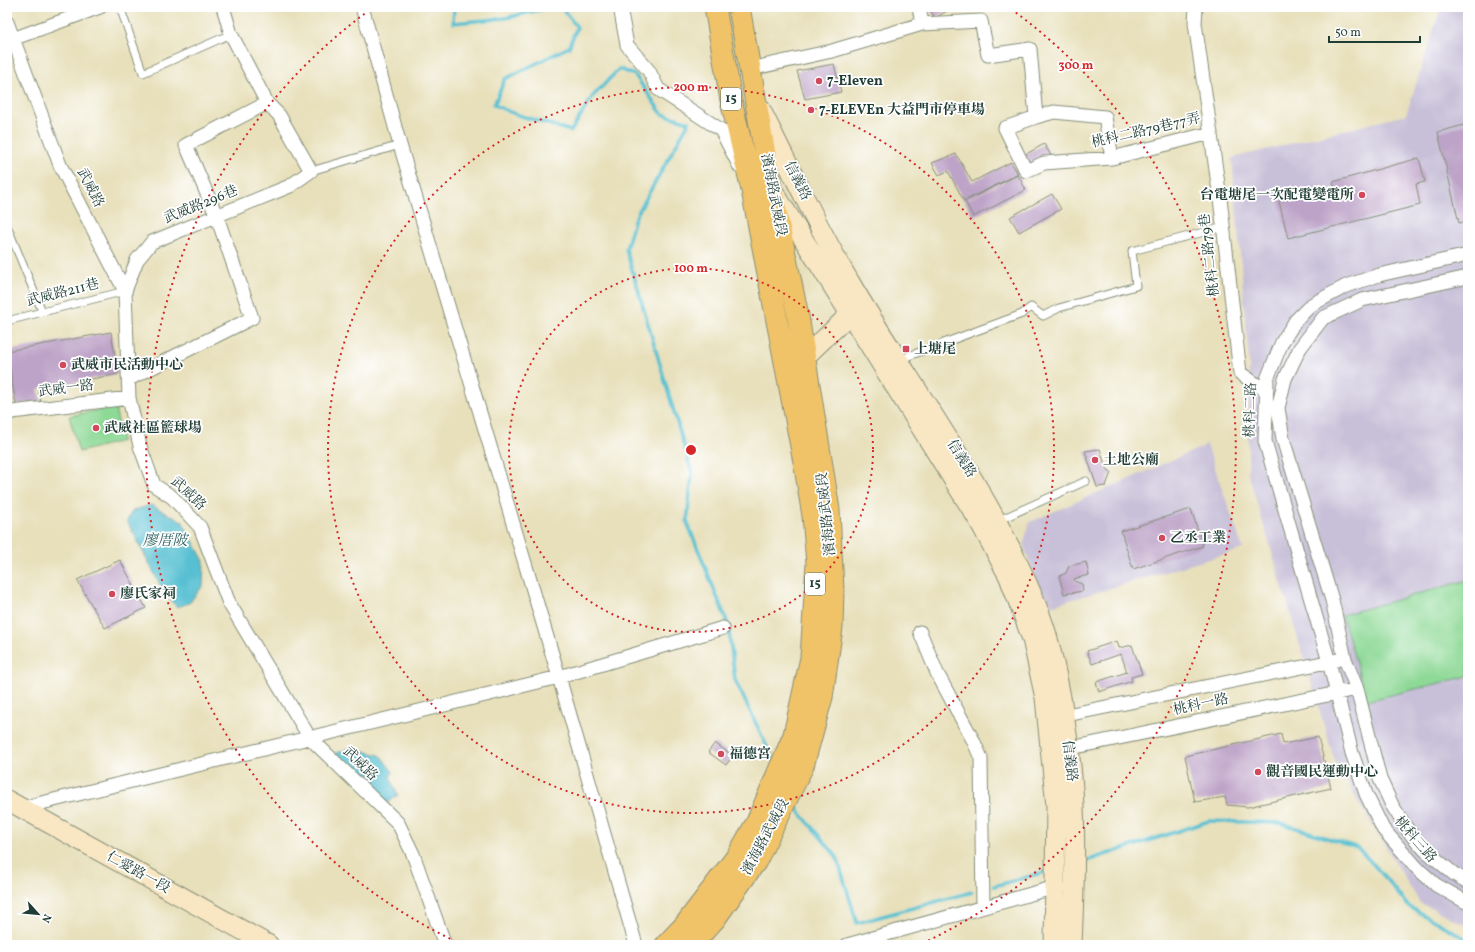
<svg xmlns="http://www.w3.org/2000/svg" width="1475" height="952" viewBox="0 0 1475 952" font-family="Vollkorn,'Noto Serif TC',serif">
  <rect width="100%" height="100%" fill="#fff"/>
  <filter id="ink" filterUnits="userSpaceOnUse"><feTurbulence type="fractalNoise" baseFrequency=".025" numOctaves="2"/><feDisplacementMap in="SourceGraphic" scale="8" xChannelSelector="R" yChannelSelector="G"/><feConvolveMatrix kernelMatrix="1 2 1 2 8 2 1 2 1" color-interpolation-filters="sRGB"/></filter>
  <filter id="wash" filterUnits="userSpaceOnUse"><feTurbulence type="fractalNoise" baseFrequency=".012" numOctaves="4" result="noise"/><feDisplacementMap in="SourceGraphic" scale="16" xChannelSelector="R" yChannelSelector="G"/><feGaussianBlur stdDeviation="0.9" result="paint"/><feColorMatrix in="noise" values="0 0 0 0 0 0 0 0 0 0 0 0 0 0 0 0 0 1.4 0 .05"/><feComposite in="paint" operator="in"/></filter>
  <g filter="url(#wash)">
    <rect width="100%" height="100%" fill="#e8e0bb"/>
    <path fill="#c8c0d8" d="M 1441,7 L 1468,7 L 1468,926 L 1420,903 L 1336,765 L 1248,473 L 1249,362 L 1232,158 L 1406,115 Z
      M 1207,445 L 1243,549 L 1047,607 L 1023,545 L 1030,522 Z"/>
    <path fill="#8ed996" stroke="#568b65" d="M 115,407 L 122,441 L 79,452 L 69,416 Z
      M 1468,580 L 1468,676 L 1367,701 L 1342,615 Z"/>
    <path fill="#56c0d2" stroke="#3a7e83" d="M 151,505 L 182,521 L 204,561 L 203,586 L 189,603 L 177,607 L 166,596 L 127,521 L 132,511 Z
      M 350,748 L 380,755 L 393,772 L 390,777 L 398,795 L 386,804 L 334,754 Z"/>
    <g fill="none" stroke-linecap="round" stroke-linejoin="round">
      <path stroke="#56c0d2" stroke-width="3.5" d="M 454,7 L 453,23 L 506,18 L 552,7
        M 561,7 L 577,27 L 569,47 L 505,79 L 494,105 L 515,114 L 571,131 L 593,96 L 619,69 L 635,75 L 662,114 L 689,122 L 635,218 L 626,249 L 692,473 L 687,522 L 728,624 L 735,680 L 773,759
        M 794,801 L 801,814 L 837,857 L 857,923 L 972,892
        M 1080,863 L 1209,821 L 1281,823 L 1358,848 L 1383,875 L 1408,906 L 1468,940
        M 994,886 L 1049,871"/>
    </g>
    <g id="blocks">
      <path fill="#bda3c8" d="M 928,7 L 954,7 L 935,18 Z
        M 834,64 L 841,92 L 805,99 L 797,71 Z
        M 1468,124 L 1468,221 L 1459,223 L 1438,132 Z
        M 1044,144 L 1052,157 L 1029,170 L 1021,157 Z
        M 956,154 L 972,182 L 1011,162 L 1018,174 L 964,201 L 948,171 L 939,175 L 932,163 Z
        M 1419,158 L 1425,182 L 1416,184 L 1420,205 L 1288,238 L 1279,201 L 1335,189 L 1333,182 Z
        M 1018,175 L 1026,190 L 973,217 L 965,201 Z
        M 1052,194 L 1061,209 L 1019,232 L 1010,217 Z
        M 111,332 L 118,374 L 38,389 L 41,401 L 16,405 L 7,351 Z
        M 1100,449 L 1106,468 L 1111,472 L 1106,486 L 1097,487 L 1085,451 Z
        M 1191,509 L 1203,546 L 1133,569 L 1121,531 Z
        M 120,560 L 146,608 L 105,628 L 77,580 Z
        M 1086,562 L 1089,575 L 1074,579 L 1074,581 L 1082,584 L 1083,591 L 1064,594 L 1059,576 L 1066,573 L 1069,566 Z
        M 1117,641 L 1119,648 L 1132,645 L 1142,674 L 1131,677 L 1132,681 L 1099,692 L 1096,682 L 1127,672 L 1121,654 L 1092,664 L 1087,651 Z
        M 1281,734 L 1283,744 L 1318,737 L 1331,788 L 1248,807 L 1227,805 L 1225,797 L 1195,802 L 1185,756 Z
        M 715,743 L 733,756 L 726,765 L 708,752 Z"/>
    </g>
  </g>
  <g filter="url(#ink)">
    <use href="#blocks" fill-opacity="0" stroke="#848e78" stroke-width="1"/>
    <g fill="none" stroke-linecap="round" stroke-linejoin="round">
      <defs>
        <path id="lane" d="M 120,7 L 143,73 L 231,34
          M 311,171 L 400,145
          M 7,226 L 42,311
          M 7,321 L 125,291
          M 898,360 L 1022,314 L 1031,307 L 1043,316 L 1059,308 L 1136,286 L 1132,251 L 1223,227
          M 997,521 L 1086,481"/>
        <path id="street" d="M 362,7 L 400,145 L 559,677 L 636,945
          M 620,7 L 627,45 L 649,71 L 658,89 L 721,130 L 740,167
          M 919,7 L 922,24 L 981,21 L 988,55 L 1030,49 L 1036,117
          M 1196,7 L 1195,23 L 1220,198 L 1240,373 L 1266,391
          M 7,22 L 60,165 L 125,291 L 129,398 L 140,446 L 154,485 L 172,497 L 200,527 L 229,603 L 310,738 L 398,823 L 413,854 L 445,945
          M 7,41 L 100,7
          M 750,69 L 832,51 L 922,24
          M 1112,158 L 1105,117 L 1054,112 L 1036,117 L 1005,128 L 1026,171 L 1044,163 L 1112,158 L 1211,133
          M 1468,255 L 1379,275 L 1346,286 L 1311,305 L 1296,320 L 1282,342 L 1267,379 L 1265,441 L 1329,662 L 1352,753 L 1366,794 L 1383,829 L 1418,869 L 1436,885 L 1468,903
          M 1468,277 L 1362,300 L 1323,318 L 1300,348 L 1285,379 L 1278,408 L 1283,439 L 1332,600 L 1345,659 L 1357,689 L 1380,779 L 1392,805 L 1409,832 L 1425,850 L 1454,874 L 1468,882
          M 125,291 L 137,260 L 152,242 L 290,186 L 311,171 L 279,115 L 267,103 L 231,34 L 223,7
          M 129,379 L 252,318 L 217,217 L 186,145 L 267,103
          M 7,415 L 12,412 L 129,398
          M 920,632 L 937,673 L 973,740 L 981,758 L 983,907
          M 1057,717 L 1337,660
          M 1061,750 L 1357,689
          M 21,808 L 559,677 L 723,628
          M 847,945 L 1056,887"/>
        <path id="secondary" d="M 760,108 C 790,167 817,227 851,284 C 903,372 964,455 1010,547 C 1024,575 1038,605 1047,635 C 1061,687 1072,754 1074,807 C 1076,853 1074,899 1072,945
          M 774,192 L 979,521 L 1009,577 L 1032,639 L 1045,698 L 1056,806 L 1054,945
          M 804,358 L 850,314
          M 7,800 L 269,945"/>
        <path id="primary" d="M 666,945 L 685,925 L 738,855 L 757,822 L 794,735 L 811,658 L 817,563 L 813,516 L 805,467 L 752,190 L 731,100 L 715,7
          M 691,945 L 714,920 L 756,861 L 803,766 L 822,697 L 832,627 L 833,590 L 829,510 L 798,316 L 771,188 L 739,7"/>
      </defs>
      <use href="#lane" stroke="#848e78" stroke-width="9"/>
      <use href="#street" stroke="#848e78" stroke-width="15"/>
      <use href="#secondary" stroke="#848e78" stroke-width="21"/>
      <use href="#primary" stroke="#848e78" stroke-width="23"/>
      <use href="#lane" stroke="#fff" stroke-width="7"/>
      <use href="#street" stroke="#fff" stroke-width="13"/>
      <use href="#secondary" stroke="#f9e7c3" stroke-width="19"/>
      <use href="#primary" stroke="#f1c369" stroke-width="21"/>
    </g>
  </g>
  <g fill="none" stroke="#d62828" stroke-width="2" stroke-dasharray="2 4">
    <circle cx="691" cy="450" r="182"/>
    <circle cx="691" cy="450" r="363"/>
    <path d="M461 944A545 545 0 0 1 371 9M1011 9A545 545 0 0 1 921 944"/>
  </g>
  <g fill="#d1495b" stroke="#fff" stroke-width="1.5">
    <circle cx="819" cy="81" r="4"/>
    <circle cx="811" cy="110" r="4"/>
    <circle cx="1362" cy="195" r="4"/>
    <rect x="902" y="345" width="8" height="8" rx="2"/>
    <circle cx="63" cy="365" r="4"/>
    <circle cx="96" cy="428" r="4"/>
    <circle cx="1095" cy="460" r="4"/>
    <circle cx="1162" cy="538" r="4"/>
    <circle cx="112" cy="594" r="4"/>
    <circle cx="721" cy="754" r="4"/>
    <circle cx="1258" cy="772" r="4"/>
  </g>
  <g text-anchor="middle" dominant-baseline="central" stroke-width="3.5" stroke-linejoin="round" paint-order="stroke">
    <g fill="#fff" stroke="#627771" stroke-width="1">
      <rect x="721" y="88" width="20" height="22" rx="3"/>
      <rect x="805" y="573" width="20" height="22" rx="3"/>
    </g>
    <g font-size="13" font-weight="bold" fill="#1f3d34">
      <text x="731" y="99">15</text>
      <text x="815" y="584">15</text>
    </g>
    <g font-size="14" font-weight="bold" fill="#1f3d34" stroke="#fff" text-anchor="start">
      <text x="827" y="81">7-Eleven</text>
      <text x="819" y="110">7-ELEVEn 大益門市停車場</text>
      <text x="1354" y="195" text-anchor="end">台電塘尾一次配電變電所</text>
      <text x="914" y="349">上塘尾</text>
      <text x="71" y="365">武威市民活動中心</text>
      <text x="104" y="428">武威社區籃球場</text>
      <text x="1103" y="460">土地公廟</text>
      <text x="1170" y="538">乙丞工業</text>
      <text x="120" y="594">廖氏家祠</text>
      <text x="729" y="754">福德宮</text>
      <text x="1266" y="772">觀音國民運動中心</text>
    </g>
    <g font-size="14" fill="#1f3d34" stroke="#fff">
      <text transform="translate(1146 131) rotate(-13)">桃科二路79巷77弄</text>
      <text transform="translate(797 181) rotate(63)">信義路</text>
      <text transform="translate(90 188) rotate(63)">武威路</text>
      <text transform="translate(773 195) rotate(79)">濱海路武威段</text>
      <text transform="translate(201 205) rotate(-22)">武威路296巷</text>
      <text transform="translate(1210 255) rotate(-97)">桃科二路79巷</text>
      <text transform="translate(63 293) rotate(-14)">武威路211巷</text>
      <text transform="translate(66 389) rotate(-7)">武威一路</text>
      <text transform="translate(1251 410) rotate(-88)">桃科二路</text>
      <text transform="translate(961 459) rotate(58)">信義路</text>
      <text transform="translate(188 494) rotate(43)">武威路</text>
      <text transform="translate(827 514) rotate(-96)">濱海路武威段</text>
      <text transform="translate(1201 705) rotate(-12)">桃科一路</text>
      <text transform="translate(1069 761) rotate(83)">信義路</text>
      <text transform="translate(360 764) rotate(44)">武威路</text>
      <text transform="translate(766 837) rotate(-62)">濱海路武威段</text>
      <text transform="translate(1415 840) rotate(49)">桃科三路</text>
      <text transform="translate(138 873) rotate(29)">仁愛路一段</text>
    </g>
    <g font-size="15" font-style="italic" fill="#306463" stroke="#fff">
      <text x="165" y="541">廖厝陂</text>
    </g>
  </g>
  <circle cx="691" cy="450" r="6" fill="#d62828" stroke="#fff" stroke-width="2"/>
  <g font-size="12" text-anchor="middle" font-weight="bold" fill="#d62828" stroke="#fff" stroke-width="3.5" stroke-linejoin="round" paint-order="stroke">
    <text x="1076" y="69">300 m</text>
    <text x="691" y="91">200 m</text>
    <text x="691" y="272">100 m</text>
  </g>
  <rect width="1475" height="952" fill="none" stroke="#fff" stroke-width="24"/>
  <g transform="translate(38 914) rotate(117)" stroke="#ffffff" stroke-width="3" paint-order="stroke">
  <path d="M0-3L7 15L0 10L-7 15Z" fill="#1f3d34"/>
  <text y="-6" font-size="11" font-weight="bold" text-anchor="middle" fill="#1f3d34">N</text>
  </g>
  <path d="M1329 36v6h91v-6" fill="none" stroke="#1f3d34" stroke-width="2"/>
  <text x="1335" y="36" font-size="12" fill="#1f3d34" stroke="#ffffff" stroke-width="3" paint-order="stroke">50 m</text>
</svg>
